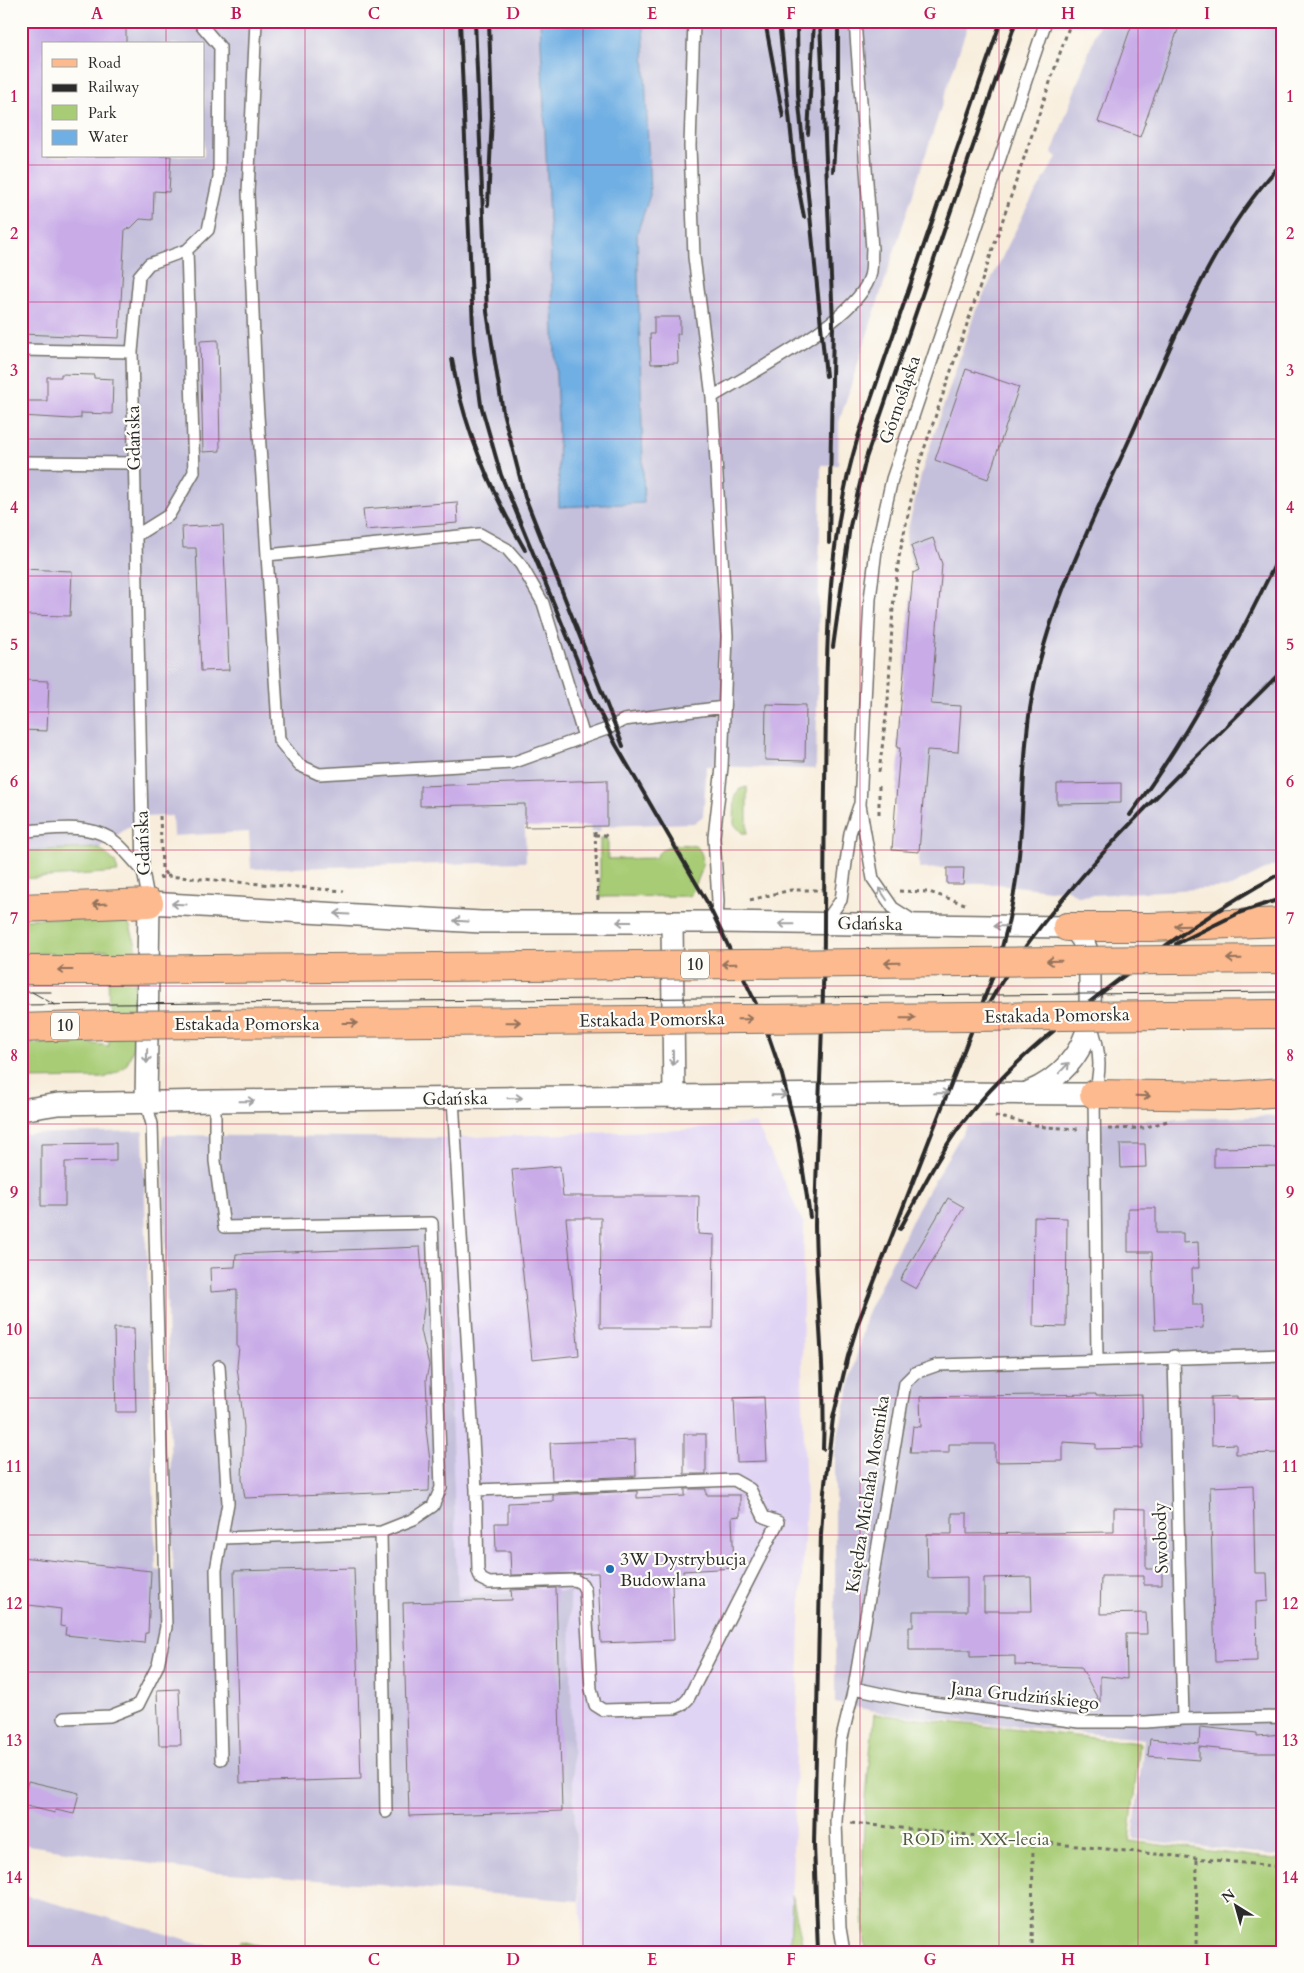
<svg xmlns="http://www.w3.org/2000/svg" width="1304" height="1973" viewBox="0 0 1304 1973" font-family="Cardo,serif">
  <rect width="100%" height="100%" fill="#fdfcf7"/>
  <filter id="ink" filterUnits="userSpaceOnUse"><feTurbulence type="fractalNoise" baseFrequency=".02" numOctaves="2"/><feDisplacementMap in="SourceGraphic" scale="10" xChannelSelector="R" yChannelSelector="G"/><feConvolveMatrix kernelMatrix="1 2 1 2 8 2 1 2 1" color-interpolation-filters="sRGB"/></filter>
  <filter id="wash" filterUnits="userSpaceOnUse"><feTurbulence type="fractalNoise" baseFrequency=".0096" numOctaves="4" result="noise"/><feDisplacementMap in="SourceGraphic" scale="20" xChannelSelector="R" yChannelSelector="G"/><feGaussianBlur stdDeviation="1.12" result="paint"/><feColorMatrix in="noise" values="0 0 0 0 0 0 0 0 0 0 0 0 0 0 0 0 0 1.4 0 .05"/><feComposite in="paint" operator="in"/></filter>
  <g filter="url(#wash)">
    <rect width="100%" height="100%" fill="#f8eddb"/>
    <path fill="#e0d4f4" d="M 756,1123 L 804,1224 L 802,1376 L 806,1503 L 801,1594 L 790,1952 L 583,1952 L 573,1779 L 570,1592 L 458,1596 L 441,1138 L 681,1130 Z"/>
    <path fill="#c4c0db" fill-rule="evenodd" d="M 21,21 L 969,21 L 839,422 L 838,465 L 821,465 L 816,769 L 707,766 L 703,816 L 694,823 L 601,826 L 600,832 L 591,832 L 590,826 L 525,827 L 526,862 L 251,869 L 249,832 L 173,836 L 172,816 L 143,817 L 99,848 L 21,851 ZM 44,44 L 204,44 L 204,156 L 44,156 Z
      M 1100,21 L 1283,21 L 1283,861 L 1231,887 L 1077,896 L 1063,886 L 1058,891 L 997,884 L 947,884 L 947,868 L 919,869 L 919,852 L 892,850 L 900,748 L 897,748 L 913,573 L 906,537 L 923,467 L 975,312 L 1026,209 L 1057,157 L 1052,153 Z
      M 1283,1116 L 1283,1856 L 1133,1839 L 1144,1739 L 889,1714 L 835,1703 L 835,1448 L 866,1315 L 918,1208 L 967,1125 Z
      M 143,1131 L 156,1570 L 173,1572 L 163,1135 L 441,1138 L 458,1596 L 570,1591 L 573,1779 L 579,1901 L 191,1870 L 21,1844 L 21,1134 Z
      M 21,1894 L 232,1952 L 21,1952 Z"/>
    <path fill="#a7cc75" stroke="#697c50" d="M 747,787 L 747,833 L 742,833 L 734,824 L 735,795 L 740,789 Z
      M 600,838 L 608,838 L 608,859 L 655,858 C 664,843 679,843 696,846 C 711,859 697,882 690,896 L 600,897 Z
      M 99,848 L 115,862 L 118,872 L 21,879 L 21,851 Z
      M 121,917 L 130,926 L 136,945 L 134,1047 L 127,1064 L 118,1072 L 104,1078 L 21,1079 L 21,1044 L 80,1042 L 109,1046 L 108,950 L 79,954 L 21,953 L 21,919 Z
      M 874,1714 L 1140,1743 L 1129,1841 L 1283,1860 L 1283,1952 L 866,1952 C 857,1873 866,1793 874,1714 Z
      M 792,1895 L 804,1952 L 790,1952 Z
      M 241,1941 L 285,1952 L 233,1952 Z"/>
    <path fill="#6fafe3" stroke="#4d6d87" d="M 540,21 L 643,21 L 650,195 L 637,233 L 644,503 L 559,507 L 558,421 Z"/>
    <g id="blocks">
      <path fill="#c8abe7" fill-rule="evenodd" d="M 21,21 L 126,21 L 126,44 L 44,44 L 44,156 L 171,156 L 169,192 L 154,191 L 153,220 L 140,219 L 131,228 L 125,229 L 119,338 L 21,334 Z
        M 1133,21 L 1181,21 L 1140,137 L 1098,122 Z
        M 654,317 L 680,317 L 680,334 L 677,334 L 678,363 L 651,364 L 650,334 L 654,334 Z
        M 218,340 L 220,451 L 203,452 L 200,341 Z
        M 966,369 L 1019,387 L 988,479 L 935,460 Z
        M 61,374 L 94,375 L 94,378 L 113,379 L 112,414 L 81,413 L 81,418 L 72,419 L 21,416 L 21,401 L 47,401 L 47,377 L 61,377 Z
        M 457,502 L 458,523 L 365,530 L 363,509 Z
        M 223,525 L 229,670 L 201,671 L 196,548 L 183,548 L 182,527 Z
        M 933,538 L 942,564 L 931,704 L 961,706 L 958,752 L 927,750 L 919,852 L 892,850 L 900,748 L 897,748 L 913,573 L 919,570 L 911,546 Z
        M 21,569 L 72,571 L 70,616 L 21,615 Z
        M 21,680 L 49,681 L 47,731 L 21,730 Z
        M 766,704 L 806,705 L 805,761 L 765,760 Z
        M 607,780 L 607,826 L 525,827 L 525,804 L 420,806 L 420,786 Z
        M 1121,783 L 1121,803 L 1057,804 L 1057,784 Z
        M 947,868 L 964,868 L 963,884 L 947,884 Z
        M 116,1143 L 116,1161 L 65,1162 L 65,1206 L 41,1206 L 41,1144 Z
        M 1120,1144 L 1145,1144 L 1146,1167 L 1121,1168 Z
        M 1283,1147 L 1283,1166 L 1214,1167 L 1214,1148 Z
        M 560,1166 L 563,1196 L 699,1196 L 698,1234 L 714,1235 L 713,1328 L 600,1328 L 601,1218 L 566,1218 L 579,1355 L 532,1360 L 512,1170 Z
        M 948,1198 L 964,1207 L 916,1289 L 900,1280 Z
        M 1128,1208 L 1156,1208 L 1156,1233 L 1183,1233 L 1183,1243 L 1198,1242 L 1199,1268 L 1192,1268 L 1193,1305 L 1202,1305 L 1203,1328 L 1155,1330 L 1152,1252 L 1128,1252 Z
        M 1034,1217 L 1067,1218 L 1066,1327 L 1033,1326 Z
        M 420,1247 L 425,1300 L 421,1330 L 429,1365 L 426,1380 L 428,1421 L 426,1429 L 430,1461 L 429,1491 L 245,1498 L 242,1479 L 244,1427 L 237,1366 L 239,1347 L 237,1347 L 237,1290 L 211,1292 L 210,1268 L 235,1267 L 236,1254 Z
        M 114,1328 L 134,1328 L 136,1412 L 116,1412 Z
        M 1096,1394 L 1096,1396 L 1142,1395 L 1143,1448 L 1096,1449 L 1096,1444 L 1063,1442 L 1063,1461 L 995,1462 L 995,1444 L 949,1444 L 949,1453 L 910,1453 L 913,1426 L 921,1427 L 920,1397 Z
        M 1237,1396 L 1237,1399 L 1283,1398 L 1283,1453 L 1236,1454 L 1236,1444 L 1212,1445 L 1211,1397 Z
        M 764,1397 L 767,1461 L 737,1462 L 734,1398 Z
        M 684,1434 L 706,1434 L 706,1474 L 684,1474 Z
        M 635,1440 L 636,1476 L 552,1480 L 550,1443 Z
        M 1253,1485 L 1255,1573 L 1267,1573 L 1268,1601 L 1256,1602 L 1257,1661 L 1215,1662 L 1210,1487 Z
        M 685,1489 L 706,1489 L 706,1495 L 740,1495 L 740,1516 L 732,1517 L 734,1568 L 683,1571 L 683,1584 L 672,1585 L 674,1640 L 601,1643 L 598,1573 L 511,1575 L 510,1551 L 496,1551 L 495,1523 L 508,1523 L 508,1503 L 553,1501 L 553,1495 L 637,1491 L 637,1498 L 685,1496 Z
        M 1114,1508 L 1146,1509 L 1146,1569 L 1162,1569 L 1162,1585 L 1144,1585 L 1144,1576 L 1101,1576 L 1100,1614 L 1146,1613 L 1147,1634 L 1126,1634 L 1127,1679 L 1100,1676 L 1100,1703 L 1081,1667 L 1015,1665 L 1015,1656 L 970,1657 L 970,1650 L 909,1650 L 909,1627 L 913,1627 L 913,1611 L 967,1611 L 967,1577 L 928,1578 L 927,1534 L 952,1534 L 952,1513 L 967,1513 L 967,1534 L 1114,1532 ZM 1031,1577 L 1032,1611 L 984,1611 L 984,1578 Z
        M 21,1557 L 151,1571 L 148,1633 L 145,1633 L 144,1643 L 65,1635 L 66,1627 L 60,1626 L 61,1609 L 21,1604 Z
        M 354,1568 L 361,1779 L 240,1783 L 234,1571 Z
        M 556,1588 L 562,1811 L 409,1816 L 403,1603 L 512,1600 L 511,1590 Z
        M 179,1689 L 181,1745 L 159,1745 L 157,1690 Z
        M 1200,1727 L 1257,1733 L 1257,1736 L 1283,1734 L 1283,1753 L 1256,1753 L 1199,1747 L 1199,1760 L 1148,1756 L 1150,1739 L 1199,1744 Z
        M 28,1781 L 79,1793 L 74,1814 L 56,1810 L 55,1813 L 22,1805 Z"/>
    </g>
  </g>
  <g filter="url(#ink)">
    <use href="#blocks" fill-opacity="0" stroke="#736f69" stroke-width="1"/>
    <g fill="none" stroke-linecap="round" stroke-linejoin="round">
      <defs>
        <path id="service" d="M 256,21 L 248,192 L 256,385 L 279,740 L 299,765 L 319,774 L 512,763 L 607,729 L 624,720 L 724,707
          M 694,21 L 690,146 L 694,257 L 712,397 L 727,636 L 722,767 L 714,837 L 718,901 L 717,922
          M 21,350 L 132,352
          M 712,397 C 752,372 854,321 869,279 C 873,271 871,258 872,249 L 855,21
          M 21,462 L 135,463
          M 137,535 L 169,515 L 194,472 L 187,250
          M 267,555 L 480,534 L 507,549 L 521,565 L 543,603 L 584,737
          M 21,831 C 50,830 84,822 110,838 C 122,845 133,861 143,871
          M 149,903 L 143,871 L 132,352 L 139,276 L 149,264 L 187,250 L 208,230 L 219,178 L 220,47 L 198,21
          M 915,922 L 893,908 L 873,879 L 860,805 L 870,599 L 876,550 L 892,479 L 1046,21
          M 824,924 L 841,900 L 850,833 L 859,806
          M 1090,1023 C 1100,1046 1102,1070 1094,1094 L 1097,1359
          M 453,1099 L 476,1490 L 734,1480 L 750,1489 L 764,1517 L 778,1522 L 688,1699 L 682,1705 L 675,1708 L 603,1710 L 595,1705 L 591,1689 L 585,1590 L 582,1584 L 575,1580 L 489,1583 L 481,1579 L 478,1571 L 476,1490
          M 215,1101 L 215,1161 L 224,1227 L 432,1223 L 441,1488 L 433,1506 L 414,1519 L 381,1532
          M 1174,1356 L 1183,1719
          M 219,1366 L 228,1503 L 216,1570 L 221,1759
          M 223,1538 L 381,1532 L 386,1812
          M 854,1688 L 910,1700 L 1079,1722 L 1146,1722 L 1183,1719 L 1283,1717
          M 64,1718 L 110,1716 L 138,1705 L 158,1665 L 166,1627 L 152,1124 L 146,1103
          M 844,1952 L 840,1928 L 836,1822 L 841,1742 L 854,1688 L 905,1383 L 915,1373 L 938,1365 L 1283,1355"/>
        <path id="minor" d="M 672,922 L 674,1097
          M 1029,1092 C 1059,1080 1083,1054 1089,1022 C 1091,1010 1090,995 1090,983 C 1090,960 1089,943 1072,927
          M 146,1103 L 149,903 L 481,922 L 717,922 L 1067,927
          M 21,1110 L 58,1104 L 215,1101 L 947,1093 L 1094,1094"/>
        <path id="primary" d="M 21,908 L 149,903
          M 1067,927 L 1150,927 L 1283,922
          M 21,970 L 108,970
          M 21,1028 L 109,1025
          M 1094,1094 L 1228,1096 L 1283,1092"/>
      </defs>
      <use href="#service" stroke="#736f69" stroke-width="14"/>
      <use href="#minor" stroke="#736f69" stroke-width="24"/>
      <use href="#primary" stroke="#736f69" stroke-width="30"/>
      <path stroke="#736f69" stroke-width="3" stroke-dasharray="4 4" stroke-linecap="butt" d="M 879,772 L 888,701 L 893,607 L 899,557 L 918,467 L 1071,21
        M 879,786 L 879,814
        M 160,816 L 162,869 L 167,876
        M 595,832 L 598,900
        M 595,835 L 605,835 L 608,838
        M 159,878 L 167,876 L 344,891
        M 899,891 L 929,892 L 965,904
        M 750,900 L 791,890 L 827,890
        M 995,1116 L 1045,1127 L 1079,1129
        M 1108,1129 L 1143,1128 L 1171,1120
        M 851,1823 L 1283,1867
        M 1032,1952 L 1033,1842
        M 1196,1952 L 1197,1859"/>
      <use href="#service" stroke="#fff" stroke-width="11"/>
      <use href="#minor" stroke="#fff" stroke-width="21"/>
      <use href="#primary" stroke="#fcba8e" stroke-width="28"/>
      <path stroke="#2b2b2b" stroke-width="1" d="M 21,992 L 51,992
        M 32,992 L 55,1005
        M 21,1005 L 1283,992"/>
      <path stroke="#2b2b2b" stroke-width="4" d="M 460,21 L 474,351 L 481,405 L 501,475 L 593,699 L 616,745 L 707,902 L 761,1014 L 782,1075 L 798,1138 L 810,1217
        M 475,21 L 487,312 L 503,412 L 525,497 L 623,746
        M 765,21 L 783,117
        M 779,21 L 795,170 L 804,217
        M 797,21 L 798,94 L 826,376
        M 820,21 L 833,323 L 829,543
        M 808,134 L 814,21
        M 833,171 L 838,91 L 838,21
        M 488,205 L 492,115 L 489,21
        M 452,359 C 463,428 490,490 525,550
        M 833,647 L 850,526 L 866,458 L 1016,21
        M 1130,815 C 1191,732 1238,641 1283,548
        M 1176,944 L 1241,912 L 1283,898
        M 988,1005 C 1019,949 1060,901 1102,854 C 1160,791 1222,731 1283,670
        M 900,1229 C 920,1193 938,1155 963,1122 C 1005,1068 1059,1025 1113,984 C 1168,943 1222,905 1283,872
        M 823,1449 C 826,1374 816,1300 815,1225 C 817,1125 824,1024 824,923 C 824,851 825,780 826,708 C 827,616 831,526 858,437 L 1001,21
        M 21,1945 L 42,1952
        M 818,1952 L 814,1844 L 821,1534 L 824,1492 L 833,1418 L 848,1356 L 858,1323 L 991,981 C 1009,932 1018,882 1021,830 C 1024,785 1024,741 1032,697 C 1048,605 1093,521 1131,436 C 1174,341 1210,239 1283,162"/>
      <defs>
        <path id="primary-bridge" d="M 108,970 L 1283,959
          M 109,1025 L 1283,1014"/>
      </defs>
      <use href="#primary-bridge" stroke="#736f69" stroke-width="30" stroke-linecap="butt"/>
      <use href="#primary-bridge" stroke="#fcba8e" stroke-width="28"/>
    </g>
    <defs><path id="oneway-shaft" d="M-6 0H5M1.5-3L5.5 0L1.5 3" fill="none" stroke-width="1.6" stroke-linecap="round" stroke-linejoin="round" transform="scale(1.25)"/></defs>
    <g stroke="#a0a0a0">
      <use href="#oneway-shaft" transform="translate(883 894) rotate(-124)"/>
      <use href="#oneway-shaft" transform="translate(179 904) rotate(-177)"/>
      <use href="#oneway-shaft" transform="translate(342 914) rotate(-177)"/>
      <use href="#oneway-shaft" transform="translate(461 921) rotate(-177)"/>
      <use href="#oneway-shaft" transform="translate(624 922) rotate(180)"/>
      <use href="#oneway-shaft" transform="translate(786 924) rotate(-179)"/>
      <use href="#oneway-shaft" transform="translate(1001 926) rotate(-179)"/>
      <use href="#oneway-shaft" transform="translate(147 1056) rotate(91)"/>
      <use href="#oneway-shaft" transform="translate(673 1058) rotate(89)"/>
      <use href="#oneway-shaft" transform="translate(1064 1068) rotate(-46)"/>
      <use href="#oneway-shaft" transform="translate(941 1093) rotate(-1)"/>
      <use href="#oneway-shaft" transform="translate(779 1095) rotate(-1)"/>
      <use href="#oneway-shaft" transform="translate(515 1098) rotate(-1)"/>
      <use href="#oneway-shaft" transform="translate(247 1101) rotate(-1)"/>
    </g>
    <g stroke="#94725c">
      <use href="#oneway-shaft" transform="translate(100 904) rotate(177)"/>
      <use href="#oneway-shaft" transform="translate(1182 926) rotate(178)"/>
      <use href="#oneway-shaft" transform="translate(1234 959) rotate(179)"/>
      <use href="#oneway-shaft" transform="translate(1054 961) rotate(179)"/>
      <use href="#oneway-shaft" transform="translate(892 963) rotate(179)"/>
      <use href="#oneway-shaft" transform="translate(729 964) rotate(179)"/>
      <use href="#oneway-shaft" transform="translate(65 970) rotate(-180)"/>
      <use href="#oneway-shaft" transform="translate(908 1018) rotate(-1)"/>
      <use href="#oneway-shaft" transform="translate(745 1019) rotate(-1)"/>
      <use href="#oneway-shaft" transform="translate(513 1022) rotate(-1)"/>
      <use href="#oneway-shaft" transform="translate(350 1023)"/>
      <use href="#oneway-shaft" transform="translate(1143 1096) rotate(2)"/>
    </g>
  </g>
  <path fill="none" stroke="#c2185b" stroke-width="1" stroke-opacity="0.55" d="M 166,21 L 166,44M 305,21 L 305,1952M 444,21 L 444,1952M 583,21 L 583,1952M 721,21 L 721,1952M 860,21 L 860,1952M 999,21 L 999,1952M 1138,21 L 1138,1952M 166,156 L 166,1952M 21,165 L 1283,165M 21,302 L 1283,302M 21,439 L 1283,439M 21,576 L 1283,576M 21,712 L 1283,712M 21,850 L 1283,850M 21,986 L 1283,986M 21,1124 L 1283,1124M 21,1260 L 1283,1260M 21,1398 L 1283,1398M 21,1535 L 1283,1535M 21,1672 L 1283,1672M 21,1808 L 1283,1808"/>
  <circle fill="#1f6fb2" stroke="#fdfcf7" stroke-width="2" cx="610" cy="1569" r="5"/>
  <g text-anchor="middle" dominant-baseline="central" stroke-width="4.5" stroke-linejoin="round" paint-order="stroke">
    <g fill="#fdfcf7" stroke="#6a6a68" stroke-width="1">
      <rect x="681" y="951.5" width="28" height="27" rx="4"/>
      <rect x="51" y="1012.5" width="28" height="27" rx="4"/>
    </g>
    <g font-size="16" font-weight="bold" fill="#2b2b2b">
      <text x="695" y="965">10</text>
      <text x="65" y="1026">10</text>
    </g>
    <g font-size="18" fill="#2b2b2b" stroke="#fdfcf7">
      <text transform="translate(900 400) rotate(-71)">Górnośląska</text>
      <text transform="translate(134 438) rotate(-91)">Gdańska</text>
      <text transform="translate(143 843) rotate(-92)">Gdańska</text>
      <text transform="translate(870 924) rotate(1)">Gdańska</text>
      <text transform="translate(1057 1016) rotate(-1)">Estakada Pomorska</text>
      <text transform="translate(652 1020) rotate(-1)">Estakada Pomorska</text>
      <text x="247" y="1024">Estakada Pomorska</text>
      <text transform="translate(455 1099) rotate(-1)">Gdańska</text>
      <text transform="translate(868 1494) rotate(-81)">Księdza Michała Mostnika</text>
      <text transform="translate(1161 1538) rotate(-92)">Swobody</text>
      <text transform="translate(1025 1696) rotate(6)">Jana Grudzińskiego</text>
    </g>
    <g font-size="18" fill="#2b2b2b" stroke="#fdfcf7" text-anchor="start">
      <text x="620" y="1559">3W Dystrybucja<tspan x="620" dy="21">Budowlana</tspan></text>
    </g>
    <g font-size="18" fill="#505b41" stroke="#fdfcf7">
      <text x="976" y="1839">ROD im. XX-lecia</text>
    </g>
  </g>
  <rect width="1304" height="1973" fill="none" stroke="#fdfcf7" stroke-width="55"/>
  <rect x="42" y="42" width="162" height="115" fill="#fdfcf7" stroke="#a9a8a5"/>
  <rect x="52" y="59" width="25" height="8" fill="#fcba8e" stroke="#a9a8a5"/>
  <text x="88" y="68" font-size="15" fill="#2b2b2b">Road</text>
  <rect x="52" y="84" width="25" height="8" fill="#2b2b2b" stroke="#a9a8a5"/>
  <text x="88" y="92" font-size="15" fill="#2b2b2b">Railway</text>
  <rect x="52" y="105" width="25" height="15" fill="#a7cc75" stroke="#a9a8a5"/>
  <text x="88" y="118" font-size="15" fill="#2b2b2b">Park</text>
  <rect x="52" y="130" width="25" height="15" fill="#6fafe3" stroke="#a9a8a5"/>
  <text x="88" y="142" font-size="15" fill="#2b2b2b">Water</text>
  <g transform="translate(1236 1906) rotate(323)" stroke="#fdfcf7" stroke-width="4" paint-order="stroke">
  <path d="M0-4L9 19L0 12L-9 19Z" fill="#2b2b2b"/>
  <text y="-8" font-size="14" font-weight="bold" text-anchor="middle" fill="#2b2b2b">N</text>
  </g>
  <rect x="28" y="28" width="1248" height="1918" fill="none" stroke="#c2185b" stroke-width="2"/>
  <g font-size="16" text-anchor="middle" font-weight="bold" fill="#c2185b">
    <text x="97" y="19">A</text>
    <text x="236" y="19">B</text>
    <text x="374" y="19">C</text>
    <text x="513" y="19">D</text>
    <text x="652" y="19">E</text>
    <text x="791" y="19">F</text>
    <text x="930" y="19">G</text>
    <text x="1068" y="19">H</text>
    <text x="1207" y="19">I</text>
    <text x="14" y="102">1</text>
    <text x="1290" y="102">1</text>
    <text x="14" y="239">2</text>
    <text x="1290" y="239">2</text>
    <text x="14" y="376">3</text>
    <text x="1290" y="376">3</text>
    <text x="14" y="513">4</text>
    <text x="1290" y="513">4</text>
    <text x="14" y="650">5</text>
    <text x="1290" y="650">5</text>
    <text x="14" y="787">6</text>
    <text x="1290" y="787">6</text>
    <text x="14" y="924">7</text>
    <text x="1290" y="924">7</text>
    <text x="14" y="1061">8</text>
    <text x="1290" y="1061">8</text>
    <text x="14" y="1198">9</text>
    <text x="1290" y="1198">9</text>
    <text x="14" y="1335">10</text>
    <text x="1290" y="1335">10</text>
    <text x="14" y="1472">11</text>
    <text x="1290" y="1472">11</text>
    <text x="14" y="1609">12</text>
    <text x="1290" y="1609">12</text>
    <text x="14" y="1746">13</text>
    <text x="1290" y="1746">13</text>
    <text x="14" y="1883">14</text>
    <text x="1290" y="1883">14</text>
    <text x="97" y="1965">A</text>
    <text x="236" y="1965">B</text>
    <text x="374" y="1965">C</text>
    <text x="513" y="1965">D</text>
    <text x="652" y="1965">E</text>
    <text x="791" y="1965">F</text>
    <text x="930" y="1965">G</text>
    <text x="1068" y="1965">H</text>
    <text x="1207" y="1965">I</text>
  </g>
</svg>
